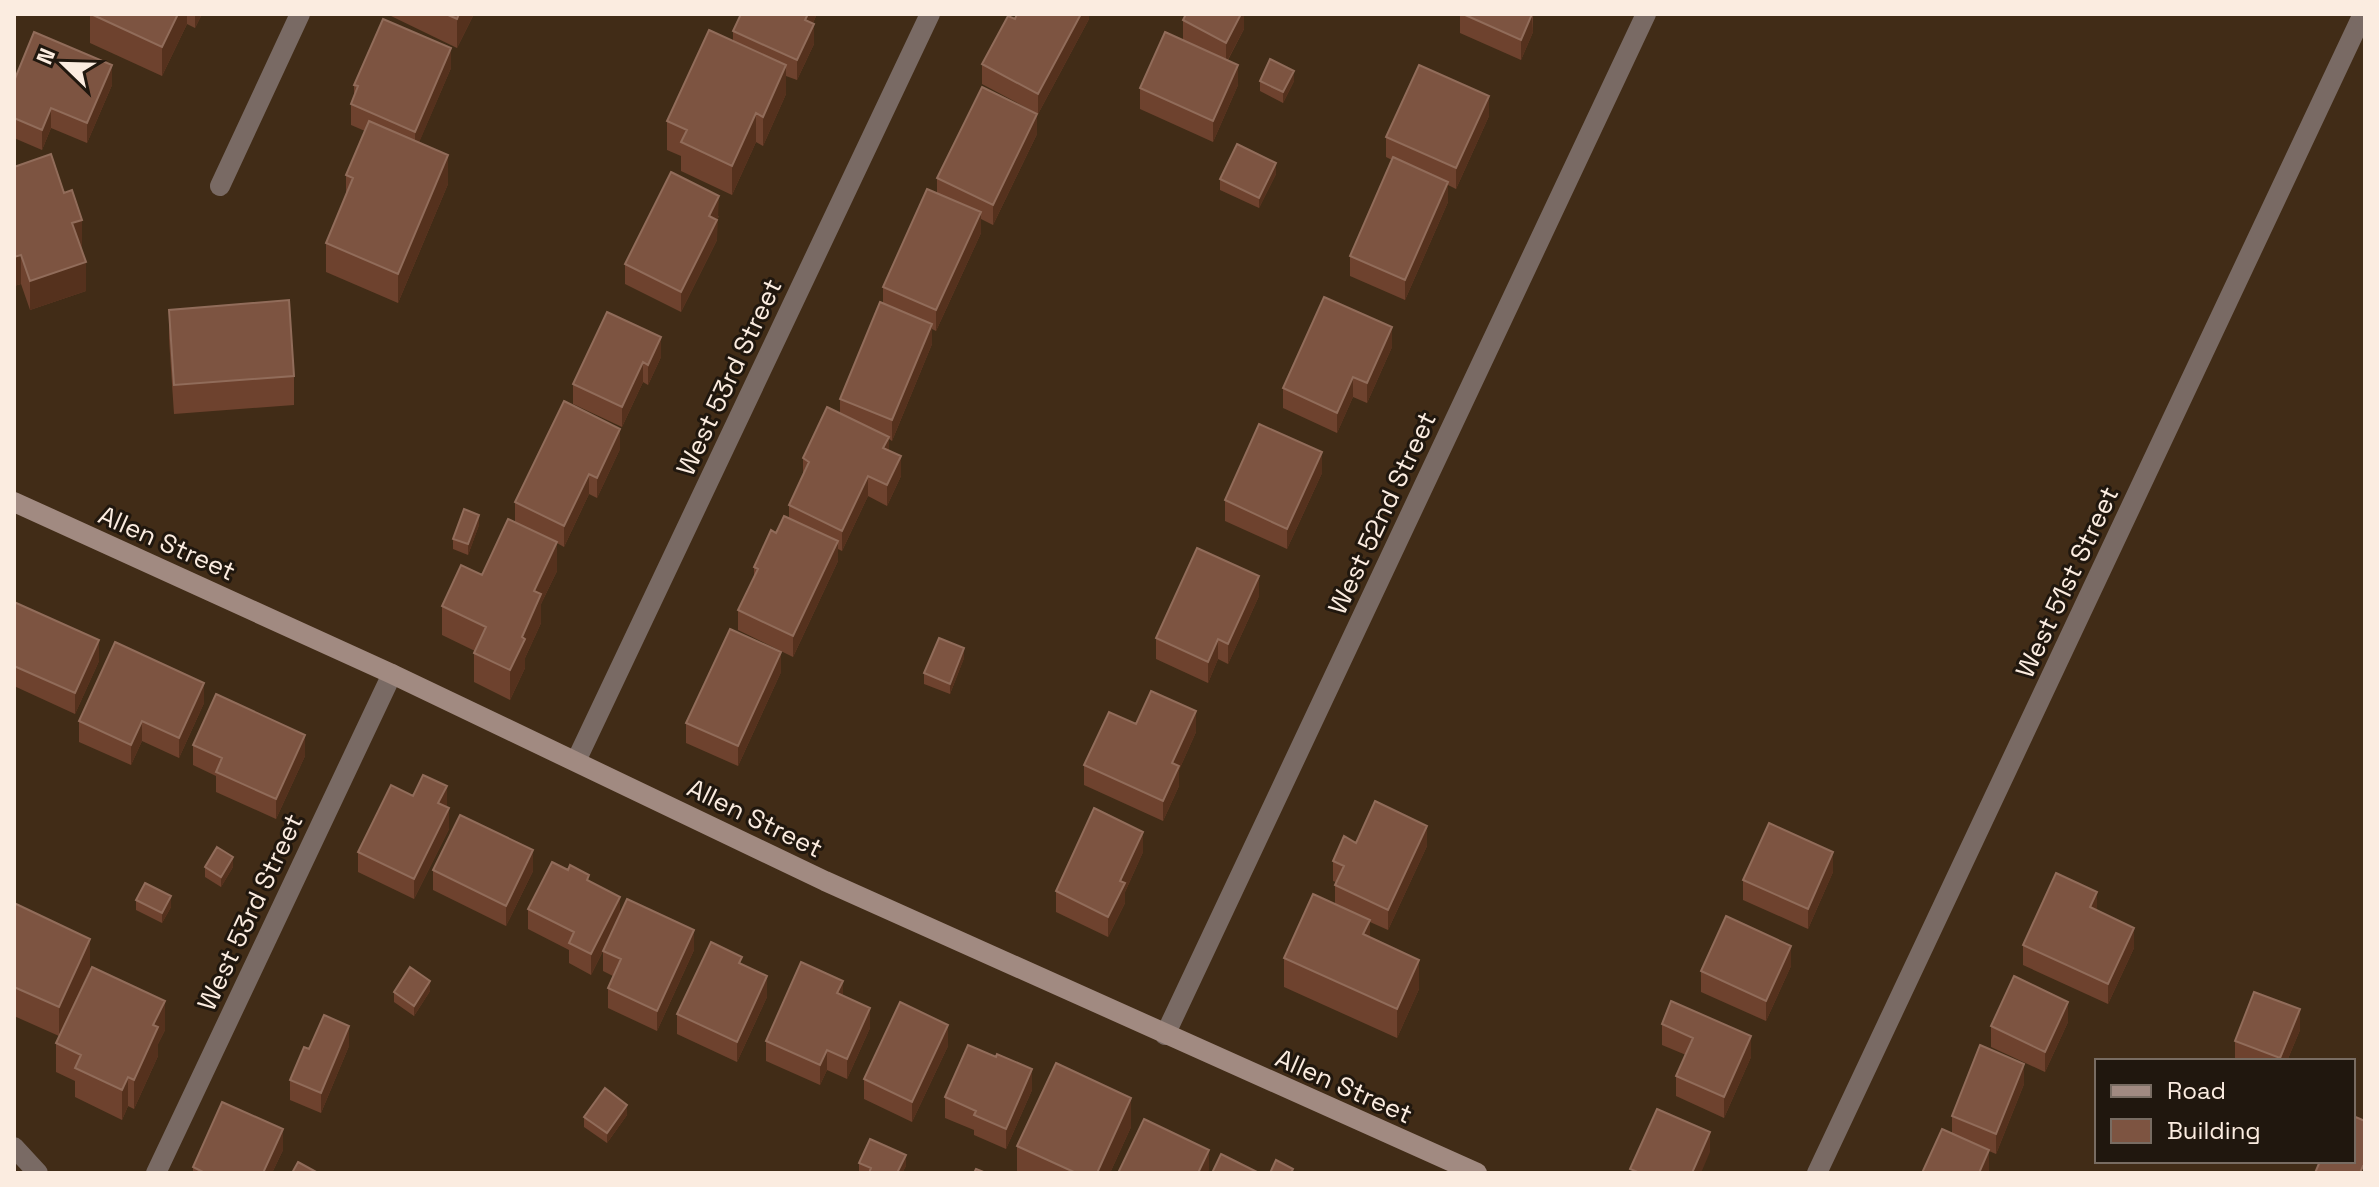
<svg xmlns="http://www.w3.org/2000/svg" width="2379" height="1187" viewBox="0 0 2379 1187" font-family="'Space Grotesk',sans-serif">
  <rect width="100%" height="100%" fill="#412c17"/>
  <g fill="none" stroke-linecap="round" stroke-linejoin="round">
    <path stroke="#796a64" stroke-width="20" d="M 220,186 L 300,14
      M 576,761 L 930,14
      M 1165,1035 L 1646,14
      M 14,1147 L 38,1173
      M 156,1173 L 392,674
      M 1817,1173 L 2363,14"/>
    <path stroke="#a18a81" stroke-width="20" d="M 14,502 L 392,674 L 825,881 L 1477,1173"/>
  </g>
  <path fill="#6e422e" d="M 90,14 L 202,14 L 195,28 L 187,24 L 162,76 L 90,43 Z
    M 391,14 L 474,14 L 457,48 L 391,16 Z
    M 741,14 L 817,14 L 813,23 L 814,44 L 797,80 L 786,76 L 786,94 L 763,146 L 756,142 L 732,195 L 681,171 L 681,156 L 667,150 L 667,121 L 733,41 L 733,31 Z
    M 1089,14 L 1089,19 L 1038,114 L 982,84 L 982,64 L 1015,19 Z
    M 1244,14 L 1244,29 L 1228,60 L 1238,85 L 1213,142 L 1140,109 L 1140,88 L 1183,40 L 1183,20 Z
    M 1460,14 L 1533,14 L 1533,32 L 1521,60 L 1460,33 Z
    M 451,68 L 419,142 L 448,184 L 398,303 L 326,272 L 326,243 L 346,194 L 346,175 L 365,131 L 351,125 L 351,104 L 354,95 L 354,85 Z
    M 14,81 L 112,85 L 87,143 L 51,128 L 42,150 L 14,138 Z
    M 1260,81 L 1294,81 L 1283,103 L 1260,91 Z
    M 1489,116 L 1456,189 L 1448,185 L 1448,202 L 1405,300 L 1350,276 L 1350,256 L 1392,160 L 1386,157 L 1386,137 Z
    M 1037,134 L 993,225 L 981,219 L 981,233 L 936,331 L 932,329 L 932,344 L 892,441 L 889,439 L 889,451 L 901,476 L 887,506 L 868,496 L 842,551 L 838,549 L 838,561 L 793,657 L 738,630 L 738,610 L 754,578 L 754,567 L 776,533 L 789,518 L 789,505 L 803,476 L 803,458 L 840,413 L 840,399 L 883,303 L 883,287 L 937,193 L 937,178 Z
    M 14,167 L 82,249 L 86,291 L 30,310 L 21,284 L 14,286 Z
    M 1276,174 L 1259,208 L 1220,190 L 1220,179 Z
    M 719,216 L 717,220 L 717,240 L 681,312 L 625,284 L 625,264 Z
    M 169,310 L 294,376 L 294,405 L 174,414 L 169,339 Z
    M 1392,347 L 1367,403 L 1353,397 L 1337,433 L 1283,408 L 1283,388 Z
    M 661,357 L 648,385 L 643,382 L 622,427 L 573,404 L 573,384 Z
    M 620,449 L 597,498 L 589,494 L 564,547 L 557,543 L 557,571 L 541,604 L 541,623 L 525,658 L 525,668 L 510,700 L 474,682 L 474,653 L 475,651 L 442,635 L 442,606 L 482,575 L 515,522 L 515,502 Z
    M 1322,473 L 1287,549 L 1225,521 L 1225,500 Z
    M 479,525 L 468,555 L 453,549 L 453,539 Z
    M 1259,596 L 1228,664 L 1218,659 L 1208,683 L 1156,659 L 1156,638 Z
    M 14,602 L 99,661 L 75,714 L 14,686 Z
    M 964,658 L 950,694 L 924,684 L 924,673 Z
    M 781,672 L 738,766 L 686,743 L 686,723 Z
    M 204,703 L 179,758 L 142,741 L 131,765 L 79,742 L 79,721 Z
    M 1136,724 L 1196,732 L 1179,770 L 1179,786 L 1163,821 L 1084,785 L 1084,765 Z
    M 193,745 L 305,756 L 276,819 L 216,792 L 216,776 L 193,765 Z
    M 413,796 L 447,806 L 449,829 L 414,899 L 358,872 L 358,852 Z
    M 1356,843 L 1427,846 L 1388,930 L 1370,922 L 1370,937 L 1419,989 L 1397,1038 L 1284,987 L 1284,958 L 1335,903 L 1335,885 L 1336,882 L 1333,881 L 1333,861 Z
    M 1143,852 L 1125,892 L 1125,903 L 1108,937 L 1056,912 L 1056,891 Z
    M 205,867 L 233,867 L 221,887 L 205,877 Z
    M 433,870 L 533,871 L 506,926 L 433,890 Z
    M 1833,872 L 1808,929 L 1743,900 L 1743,880 Z
    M 589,882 L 620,914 L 694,950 L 657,1031 L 608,1008 L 608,988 L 613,976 L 603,971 L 603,951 L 591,975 L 569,963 L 569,950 L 528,929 L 528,909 Z
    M 136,900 L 171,907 L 162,923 L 136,910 Z
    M 14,903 L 90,968 L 67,1019 L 165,1030 L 158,1044 L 158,1056 L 134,1109 L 128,1106 L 122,1120 L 75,1097 L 75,1081 L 56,1072 L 56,1043 L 59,1036 L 14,1016 Z
    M 2097,910 L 2134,948 L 2108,1004 L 2023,965 L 2023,945 Z
    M 742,965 L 767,997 L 737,1062 L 677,1034 L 677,1014 Z
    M 1791,966 L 1766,1021 L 1701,992 L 1701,971 Z
    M 430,991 L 414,1016 L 394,1002 L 394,992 Z
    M 843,996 L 870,1028 L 847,1079 L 827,1070 L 820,1085 L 766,1061 L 766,1041 Z
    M 2068,1022 L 2045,1072 L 1991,1047 L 1991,1026 Z
    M 1662,1024 L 1751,1057 L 1724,1118 L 1676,1096 L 1676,1076 L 1686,1055 L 1662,1045 Z
    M 2300,1030 L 2287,1061 L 2235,1061 L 2235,1041 Z
    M 349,1046 L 321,1113 L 290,1100 L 290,1080 Z
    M 948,1046 L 912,1122 L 864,1099 L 864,1079 Z
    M 2024,1084 L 1996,1154 L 1989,1151 L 1989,1170 L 1988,1173 L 1922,1173 L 1952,1133 L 1952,1116 Z
    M 1032,1090 L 1006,1149 L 974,1135 L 974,1130 L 945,1118 L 945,1097 Z
    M 627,1115 L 607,1143 L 584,1127 L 584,1117 Z
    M 1131,1127 L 1110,1173 L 1017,1173 L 1017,1146 Z
    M 283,1150 L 272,1173 L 193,1173 L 193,1167 Z
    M 859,1163 L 906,1166 L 902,1173 L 859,1173 Z"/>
  <path fill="#55311d" d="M 178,14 L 187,14 L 187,24 L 162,76 L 162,47 Z
    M 195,14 L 202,14 L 195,28 Z
    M 459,14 L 474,14 L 457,48 L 457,19 Z
    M 808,14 L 817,14 L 805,40 L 805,20 Z
    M 1081,14 L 1089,14 L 1089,19 L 1038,114 L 1038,94 Z
    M 1241,14 L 1244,14 L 1244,29 L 1226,63 L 1226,43 Z
    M 1532,14 L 1533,32 L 1521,60 L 1521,40 Z
    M 814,24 L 814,44 L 797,80 L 797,60 Z
    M 451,48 L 451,68 L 415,152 L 415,132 Z
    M 112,65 L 112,85 L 87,143 L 87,123 Z
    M 786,65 L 786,94 L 763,146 L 763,117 Z
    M 1238,65 L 1238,85 L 1213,142 L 1213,121 Z
    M 1294,71 L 1294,81 L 1283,103 L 1283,92 Z
    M 1489,96 L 1489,116 L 1456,189 L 1456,168 Z
    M 51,108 L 51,128 L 42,150 L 42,130 Z
    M 756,113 L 756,142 L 732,195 L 732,166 Z
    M 1037,114 L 1037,134 L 993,225 L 993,205 Z
    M 448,155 L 448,184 L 398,303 L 398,274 Z
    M 1276,163 L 1276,174 L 1259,208 L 1259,198 Z
    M 1448,182 L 1448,202 L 1405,300 L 1405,280 Z
    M 719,196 L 717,240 L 681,312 L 681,292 L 709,216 Z
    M 981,212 L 981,233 L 936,331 L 936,310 Z
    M 82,220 L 82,249 L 72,223 Z
    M 21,255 L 21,284 L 14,286 L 14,257 Z
    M 86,262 L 86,291 L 30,310 L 30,281 Z
    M 932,324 L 932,344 L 892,441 L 892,420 Z
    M 1392,327 L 1392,347 L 1367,403 L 1367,383 Z
    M 661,337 L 661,357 L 648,385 L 648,365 Z
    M 643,362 L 643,382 L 622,427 L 622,407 Z
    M 1353,377 L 1353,397 L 1337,433 L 1337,413 Z
    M 620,429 L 620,449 L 597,498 L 597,478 Z
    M 889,437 L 889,457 L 883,448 Z
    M 1322,452 L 1322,473 L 1287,549 L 1287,529 Z
    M 901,456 L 901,476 L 887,506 L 887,485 Z
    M 589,474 L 589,494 L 564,547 L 564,526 Z
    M 868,476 L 868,496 L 842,551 L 842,531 Z
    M 479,515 L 479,525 L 468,555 L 468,544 Z
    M 838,541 L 838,561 L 793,657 L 793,636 Z
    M 557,542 L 557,571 L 541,604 L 541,623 L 525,658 L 525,668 L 510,700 L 510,670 L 522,637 L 534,591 Z
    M 1259,576 L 1259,596 L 1228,664 L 1228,644 Z
    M 1218,639 L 1218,659 L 1208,683 L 1208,662 Z
    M 99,640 L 99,661 L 75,714 L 75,693 Z
    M 964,648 L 964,658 L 950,694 L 950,684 Z
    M 781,652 L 781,672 L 738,766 L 738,746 Z
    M 204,683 L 204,703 L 179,758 L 179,738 Z
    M 1196,711 L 1196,732 L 1179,770 L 1179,786 L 1163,821 L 1163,801 L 1172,763 Z
    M 142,721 L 142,741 L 131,765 L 131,745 Z
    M 305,735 L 305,756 L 276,819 L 276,799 Z
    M 447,786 L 447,806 L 438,824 L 438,803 Z
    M 449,808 L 449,829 L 414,899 L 414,879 Z
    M 1427,826 L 1427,846 L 1388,930 L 1388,910 Z
    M 1143,832 L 1143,852 L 1125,892 L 1125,903 L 1108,937 L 1108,917 L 1120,881 Z
    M 533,850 L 533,871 L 506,926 L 506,906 Z
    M 1833,852 L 1833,872 L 1808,929 L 1808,909 Z
    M 233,857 L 233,867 L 221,887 L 221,877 Z
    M 2097,892 L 2097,912 L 2090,907 Z
    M 171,896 L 171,907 L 162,923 L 162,913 Z
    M 620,897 L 620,917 L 591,975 L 591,954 Z
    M 1370,920 L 1370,949 L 1363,934 Z
    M 2134,928 L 2134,948 L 2108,1004 L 2108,984 Z
    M 694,930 L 694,950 L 657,1031 L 657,1011 Z
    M 90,939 L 90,968 L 59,1036 L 59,1007 Z
    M 1791,946 L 1791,966 L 1766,1021 L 1766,1001 Z
    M 1419,960 L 1419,989 L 1397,1038 L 1397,1009 Z
    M 767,976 L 767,997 L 737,1062 L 737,1042 Z
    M 430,981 L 430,991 L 414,1016 L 414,1006 Z
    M 843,981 L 843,1001 L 837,993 Z
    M 165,1001 L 165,1030 L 158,1044 L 158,1056 L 134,1109 L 134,1080 L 153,1025 Z
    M 2068,1002 L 2068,1022 L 2045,1072 L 2045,1052 Z
    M 870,1008 L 870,1028 L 847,1079 L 847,1059 Z
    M 2300,1009 L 2300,1030 L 2287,1061 L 2280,1061 Z
    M 948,1025 L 948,1046 L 912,1122 L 912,1102 Z
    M 349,1026 L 349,1046 L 321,1113 L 321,1093 Z
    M 1751,1036 L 1751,1057 L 1724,1118 L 1724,1097 Z
    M 827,1050 L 827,1070 L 820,1085 L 820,1065 Z
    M 2024,1064 L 2024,1084 L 1996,1154 L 1996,1134 Z
    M 1032,1069 L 1032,1090 L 1006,1149 L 1006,1129 Z
    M 128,1077 L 128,1106 L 122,1120 L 122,1090 Z
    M 1131,1098 L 1131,1127 L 1110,1173 L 1097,1173 Z
    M 627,1105 L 627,1115 L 607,1143 L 607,1133 Z
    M 283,1129 L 283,1150 L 272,1173 L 263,1173 Z
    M 1710,1132 L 1710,1152 L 1701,1173 L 1692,1173 Z
    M 1209,1150 L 1209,1170 L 1208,1173 L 1198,1173 Z
    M 1989,1150 L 1989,1170 L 1988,1173 L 1979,1173 Z
    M 906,1155 L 906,1166 L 902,1173 L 897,1173 Z"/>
  <path fill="#7d5441" stroke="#916c5a" stroke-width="2" d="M 91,14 L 178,14 L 162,47 Z
    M 446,14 L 459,14 L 457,19 Z
    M 741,14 L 808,14 L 805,20 L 814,24 L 797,60 L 733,31 Z
    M 1017,14 L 1081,14 L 1038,94 L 982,64 L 1008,16 L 1015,19 Z
    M 1186,14 L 1241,14 L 1226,43 L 1183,20 Z
    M 1463,14 L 1532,14 L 1521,40 Z
    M 383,19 L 451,48 L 415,132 L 351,104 L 358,86 L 354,85 Z
    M 709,30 L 786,65 L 763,117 L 756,113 L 732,166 L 681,142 L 687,130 L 667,121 Z
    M 34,32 L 112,65 L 87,123 L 51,108 L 42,130 L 14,118 L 14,81 Z
    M 1165,32 L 1238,65 L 1213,121 L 1140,88 Z
    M 1270,59 L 1294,71 L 1283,92 L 1260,81 Z
    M 1419,65 L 1489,96 L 1456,168 L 1386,137 Z
    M 982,87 L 1037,114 L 993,205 L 937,178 Z
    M 369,121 L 448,155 L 398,274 L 326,243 L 353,178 L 346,175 Z
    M 1237,144 L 1276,163 L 1259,198 L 1220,179 Z
    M 51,154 L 64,193 L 72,190 L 82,220 L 72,223 L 86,262 L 30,281 L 21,255 L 14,257 L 14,167 Z
    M 1393,157 L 1448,182 L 1405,280 L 1350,256 Z
    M 671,172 L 719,196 L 709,216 L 717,220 L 681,292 L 625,264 Z
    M 927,189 L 981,212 L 936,310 L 883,287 Z
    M 1324,297 L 1392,327 L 1367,383 L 1353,377 L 1337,413 L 1283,388 Z
    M 289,300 L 294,376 L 174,385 L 169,310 Z
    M 880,302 L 932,324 L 892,420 L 840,399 Z
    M 607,312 L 661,337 L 648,365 L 643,362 L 622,407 L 573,384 Z
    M 564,401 L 620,429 L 597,478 L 589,474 L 564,526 L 515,502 Z
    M 827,407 L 889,437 L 883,448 L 901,456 L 887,485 L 868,476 L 842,531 L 789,505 L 809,462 L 803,458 Z
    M 1259,424 L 1322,452 L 1287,529 L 1225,500 Z
    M 464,509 L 479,515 L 468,544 L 453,539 Z
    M 784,516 L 838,541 L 793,636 L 738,610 L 758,569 L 754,567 L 771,530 L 776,533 Z
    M 508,519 L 557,542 L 534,591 L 541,594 L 522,637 L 525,639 L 510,670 L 474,653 L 486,627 L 442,606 L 461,565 L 482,575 Z
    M 1197,548 L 1259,576 L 1228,644 L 1218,639 L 1208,662 L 1156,638 Z
    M 14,602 L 99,640 L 75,693 L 14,666 Z
    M 730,629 L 781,652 L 738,746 L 686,723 Z
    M 939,638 L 964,648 L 950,684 L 924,673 Z
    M 115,642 L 204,683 L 179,738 L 142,721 L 131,745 L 79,721 Z
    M 1151,691 L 1196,711 L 1172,763 L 1179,766 L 1163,801 L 1084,765 L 1109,712 L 1136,724 Z
    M 216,694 L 305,735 L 276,799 L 216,772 L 222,758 L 193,745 Z
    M 423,775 L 447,786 L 438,803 L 449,808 L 414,879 L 358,852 L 391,785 L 413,796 Z
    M 1375,801 L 1427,826 L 1388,910 L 1335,885 L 1344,866 L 1333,861 L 1344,836 L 1356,843 Z
    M 1094,808 L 1143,832 L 1120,881 L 1125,883 L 1108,917 L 1056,891 Z
    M 460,815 L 533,850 L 506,906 L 433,870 Z
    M 1769,823 L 1833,852 L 1808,909 L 1743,880 Z
    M 217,847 L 233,857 L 221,877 L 205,867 Z
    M 552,862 L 568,870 L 570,865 L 589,875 L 587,880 L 620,897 L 591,954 L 569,943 L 574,932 L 528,909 Z
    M 2056,873 L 2097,892 L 2090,907 L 2134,928 L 2108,984 L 2023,945 Z
    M 145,883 L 171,896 L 162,913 L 136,900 Z
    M 1313,894 L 1370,920 L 1363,934 L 1419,960 L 1397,1009 L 1284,958 Z
    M 627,899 L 694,930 L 657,1011 L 608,988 L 621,959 L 603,951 Z
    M 14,903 L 90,939 L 59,1007 L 14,987 Z
    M 1726,916 L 1791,946 L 1766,1001 L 1701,971 Z
    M 711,942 L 742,957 L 739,963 L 767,976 L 737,1042 L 677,1014 Z
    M 801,962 L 843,981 L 837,993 L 870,1008 L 847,1059 L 827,1050 L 820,1065 L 766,1041 Z
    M 92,967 L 165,1001 L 153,1025 L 158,1027 L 134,1080 L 128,1077 L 122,1090 L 75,1068 L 81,1055 L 56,1043 Z
    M 410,967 L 430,981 L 414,1006 L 394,992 Z
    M 2014,976 L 2068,1002 L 2045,1052 L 1991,1026 Z
    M 2254,992 L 2300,1009 L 2280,1058 L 2235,1041 Z
    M 1671,1001 L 1751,1036 L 1724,1097 L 1676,1076 L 1693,1038 L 1662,1024 Z
    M 900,1002 L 948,1025 L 912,1102 L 864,1079 Z
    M 324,1015 L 349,1026 L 321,1093 L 290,1080 L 304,1047 L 309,1049 Z
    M 968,1045 L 996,1057 L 997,1054 L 1032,1069 L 1006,1129 L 974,1115 L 976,1111 L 945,1097 Z
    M 1980,1045 L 2024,1064 L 1996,1134 L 1952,1116 Z
    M 1056,1063 L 1131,1098 L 1097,1173 L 1076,1173 L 1017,1146 Z
    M 605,1088 L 627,1105 L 607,1133 L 584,1117 Z
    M 222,1102 L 283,1129 L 263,1173 L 205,1173 L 193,1167 Z
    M 1657,1109 L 1710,1132 L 1692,1173 L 1640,1173 L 1630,1169 Z
    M 2353,1116 L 2365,1121 L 2365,1166 L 2363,1166 L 2360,1173 L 2315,1173 L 2320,1161 L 2353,1161 Z
    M 1144,1119 L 1209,1150 L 1198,1173 L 1118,1173 Z
    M 1942,1129 L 1989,1150 L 1979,1173 L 1922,1173 Z
    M 870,1139 L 906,1155 L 897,1173 L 869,1173 L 871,1168 L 859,1163 Z
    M 1221,1154 L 1259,1173 L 1212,1173 Z
    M 1276,1160 L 1293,1169 L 1291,1173 L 1270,1173 Z
    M 298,1162 L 318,1173 L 292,1173 Z
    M 976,1169 L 986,1173 L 974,1173 Z"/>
  <g text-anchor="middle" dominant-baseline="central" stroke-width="6" stroke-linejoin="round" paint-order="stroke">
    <g font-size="26" fill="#fbece0" stroke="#20170e">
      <text transform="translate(729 377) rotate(-65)">West 53rd Street</text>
      <text transform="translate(1382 513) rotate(-65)">West 52nd Street</text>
      <text transform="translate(167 543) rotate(24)">Allen Street</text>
      <text transform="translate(2067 582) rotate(-65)">West 51st Street</text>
      <text transform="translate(755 818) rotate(26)">Allen Street</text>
      <text transform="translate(250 912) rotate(-65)">West 53rd Street</text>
      <text transform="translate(1344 1086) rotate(24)">Allen Street</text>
    </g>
  </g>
  <rect width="2379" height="1187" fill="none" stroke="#fbece0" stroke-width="32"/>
  <rect x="2095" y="1059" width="260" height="104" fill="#20170e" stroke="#786c62" stroke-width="2"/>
  <rect x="2111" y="1085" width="40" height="12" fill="#a18a81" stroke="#786c62" stroke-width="2"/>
  <text x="2167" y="1099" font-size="24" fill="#fbece0">Road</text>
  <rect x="2111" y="1119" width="40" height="24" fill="#7d5441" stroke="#786c62" stroke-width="2"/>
  <text x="2167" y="1139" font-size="24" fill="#fbece0">Building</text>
  <g transform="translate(64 64) rotate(293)" stroke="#20170e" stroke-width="6" paint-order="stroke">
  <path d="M0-6L14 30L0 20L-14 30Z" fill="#fbece0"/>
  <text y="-12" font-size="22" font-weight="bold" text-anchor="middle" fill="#fbece0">N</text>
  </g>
</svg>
